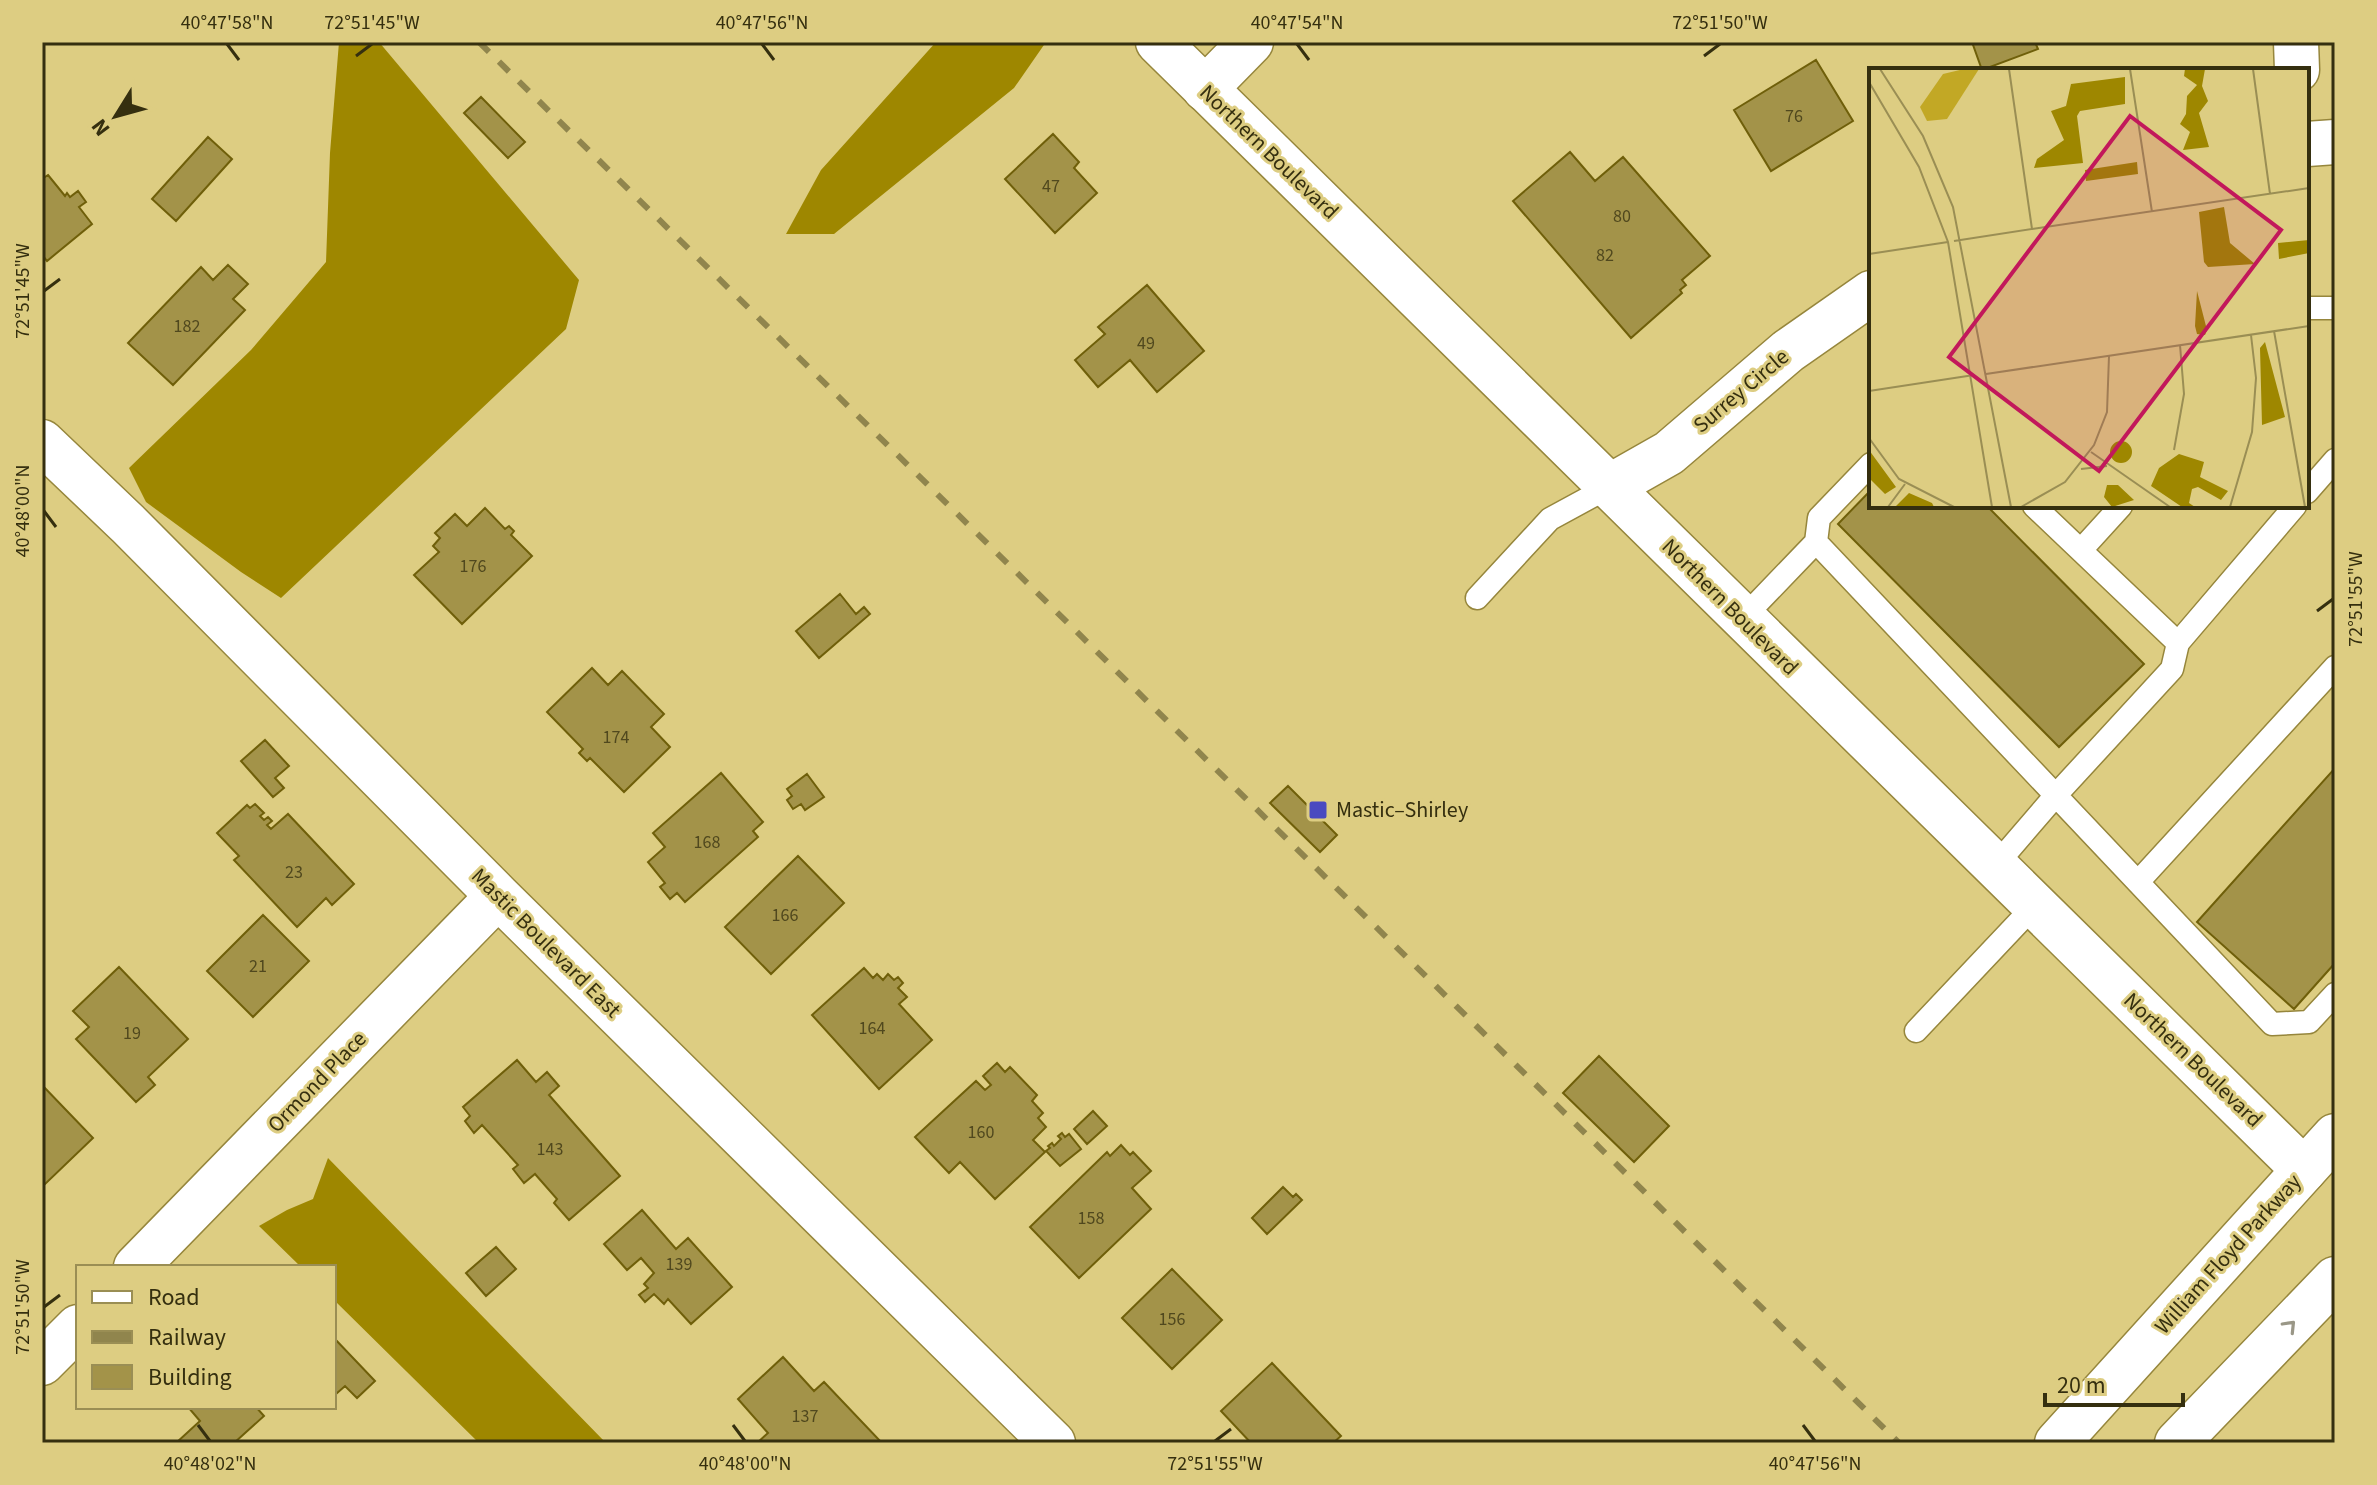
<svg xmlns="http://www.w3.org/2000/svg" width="2377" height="1485" viewBox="0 0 2377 1485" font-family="'Source Sans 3',sans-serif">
  <rect width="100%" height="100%" fill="#ddcd82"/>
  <path fill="#9e8700" d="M 339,42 L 379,42 L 579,280 L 566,329 L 281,598 L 241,572 L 146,502 L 129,468 L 251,350 L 326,262 L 330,153 Z
    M 936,42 L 1046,42 L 1014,88 L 834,234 L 786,234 L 821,170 Z
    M 328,1158 L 606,1443 L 479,1443 L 334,1300 L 334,1267 L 301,1267 L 259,1226 L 287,1210 L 313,1199 Z"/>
  <path fill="#a39349" stroke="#6f5f0a" stroke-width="2" d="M 1972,42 L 2035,42 L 2038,49 L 1982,70 Z
    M 1816,60 L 1853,121 L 1771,171 L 1734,110 Z
    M 481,97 L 525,142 L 508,158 L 464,113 Z
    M 1053,134 L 1079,162 L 1074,168 L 1097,193 L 1055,233 L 1005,179 Z
    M 208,137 L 232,159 L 176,221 L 152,199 Z
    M 1570,152 L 1595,181 L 1623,157 L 1710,256 L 1682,280 L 1686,285 L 1680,290 L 1682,293 L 1631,338 L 1513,201 Z
    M 48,175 L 65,196 L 67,193 L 70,197 L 78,191 L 86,202 L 79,207 L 92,224 L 47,261 L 42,255 L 42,179 Z
    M 228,265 L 248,284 L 233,299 L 245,310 L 173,385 L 128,343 L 201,267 L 213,280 Z
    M 1147,285 L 1204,351 L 1157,392 L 1130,360 L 1098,387 L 1075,360 L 1105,334 L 1098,327 Z
    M 1871,490 L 1871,506 L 1987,506 L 2144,664 L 2059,747 L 1838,524 Z
    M 485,508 L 505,529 L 509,526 L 514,531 L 511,535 L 532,556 L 462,624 L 414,575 L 439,552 L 433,546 L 440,538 L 435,533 L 455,514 L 467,526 Z
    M 840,594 L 856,614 L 864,607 L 870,614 L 819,658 L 796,631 Z
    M 592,668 L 608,685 L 622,671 L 664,714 L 651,727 L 670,747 L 624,792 L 590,758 L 587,761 L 579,753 L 583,749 L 547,712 Z
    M 265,740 L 289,766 L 275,778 L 284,788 L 273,797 L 241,761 Z
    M 2335,768 L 2335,963 L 2294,1009 L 2197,922 Z
    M 721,773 L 763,822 L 753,831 L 758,837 L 685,902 L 677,893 L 670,899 L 660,887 L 665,883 L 648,862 L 665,847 L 653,833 Z
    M 807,774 L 824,797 L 805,810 L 801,804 L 793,809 L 787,800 L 792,796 L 787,789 Z
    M 1288,786 L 1337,835 L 1320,852 L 1270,803 Z
    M 255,804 L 264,813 L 260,816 L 264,820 L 268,817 L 272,821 L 267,825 L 271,829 L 288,814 L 354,884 L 332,905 L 326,898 L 297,927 L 234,860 L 239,856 L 217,833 L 247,805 L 250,808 Z
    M 798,856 L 844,903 L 771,974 L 725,927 Z
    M 263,915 L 309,961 L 253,1017 L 207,971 Z
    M 119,967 L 188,1039 L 148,1077 L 155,1085 L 136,1102 L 76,1039 L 89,1027 L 73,1011 Z
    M 864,968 L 873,978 L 877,974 L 883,980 L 888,974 L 894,980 L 898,977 L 903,983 L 898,988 L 907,997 L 899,1004 L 932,1040 L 879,1089 L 812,1015 Z
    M 1599,1056 L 1669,1126 L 1634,1162 L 1563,1093 Z
    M 517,1060 L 536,1082 L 547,1072 L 559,1086 L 549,1095 L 620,1176 L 569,1220 L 554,1203 L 557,1199 L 535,1174 L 524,1183 L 513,1169 L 518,1165 L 482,1125 L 474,1133 L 465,1121 L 470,1116 L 463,1107 Z
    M 997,1063 L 1005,1072 L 1010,1067 L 1037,1095 L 1032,1101 L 1043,1113 L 1038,1118 L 1046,1127 L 1033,1140 L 1045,1152 L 995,1199 L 960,1162 L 949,1173 L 915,1137 L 976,1081 L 985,1090 L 991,1085 L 983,1076 Z
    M 42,1085 L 93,1138 L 42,1187 Z
    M 1093,1111 L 1107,1126 L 1087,1144 L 1074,1129 Z
    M 1062,1133 L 1065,1137 L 1069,1134 L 1081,1149 L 1060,1166 L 1046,1151 L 1050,1148 L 1048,1146 L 1052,1143 L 1054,1146 L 1061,1139 L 1058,1136 Z
    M 1121,1145 L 1130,1155 L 1133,1152 L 1151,1171 L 1132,1188 L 1151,1209 L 1079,1278 L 1030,1227 L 1107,1152 L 1110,1156 Z
    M 1283,1187 L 1293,1197 L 1296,1194 L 1302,1200 L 1267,1234 L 1252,1218 Z
    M 642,1210 L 676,1249 L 688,1238 L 732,1287 L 691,1324 L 668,1299 L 664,1304 L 654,1294 L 645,1302 L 639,1295 L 648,1288 L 644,1284 L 654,1273 L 641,1258 L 627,1270 L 604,1244 Z
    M 496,1247 L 516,1269 L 486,1296 L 466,1273 Z
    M 1172,1269 L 1222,1320 L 1172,1369 L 1122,1318 Z
    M 334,1338 L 375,1381 L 357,1398 L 345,1386 L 336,1394 L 334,1391 Z
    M 783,1357 L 814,1391 L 824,1382 L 882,1443 L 757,1443 L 768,1433 L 738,1399 Z
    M 1272,1363 L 1341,1436 L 1333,1443 L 1251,1443 L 1221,1411 Z
    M 188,1407 L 256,1407 L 264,1416 L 234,1443 L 176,1443 L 200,1421 Z"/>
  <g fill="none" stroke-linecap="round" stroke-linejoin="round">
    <defs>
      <path id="lane" d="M 2307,308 L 2335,308
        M 1871,464 L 1819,518 L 1816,542 L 2272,1024 L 2309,1022 L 2335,994
        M 2307,492 L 2335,460
        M 2034,506 L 2178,643 L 2295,506
        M 2081,550 L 2121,506
        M 1477,598 L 1550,519 L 1609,487
        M 1742,619 L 1816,542
        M 1995,866 L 2056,795 L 2172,669 L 2178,643
        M 2138,882 L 2335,667
        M 1916,1031 L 2035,905"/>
      <path id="street" d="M 1205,89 L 1251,42
        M 42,442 L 128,524 L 498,896 L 1053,1443
        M 136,1267 L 498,896
        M 42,1363 L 78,1327"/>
      <path id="secondary" d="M 1158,42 L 2304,1170
        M 2296,42 L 2297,70
        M 2307,144 L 2335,142
        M 1609,487 L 1669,453 L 1788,351 L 1871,293"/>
      <path id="highway" d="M 2057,1443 L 2335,1136
        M 2177,1443 L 2335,1279"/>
    </defs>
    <use href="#lane" stroke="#96863c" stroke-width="25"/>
    <use href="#street" stroke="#96863c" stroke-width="47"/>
    <use href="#secondary" stroke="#96863c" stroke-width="47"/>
    <use href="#highway" stroke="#96863c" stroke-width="47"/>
    <use href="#lane" stroke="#fff" stroke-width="22"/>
    <use href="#street" stroke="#fff" stroke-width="44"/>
    <use href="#secondary" stroke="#fff" stroke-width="44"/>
    <use href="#highway" stroke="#fff" stroke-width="44"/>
    <path stroke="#90854d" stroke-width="6" stroke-dasharray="14 14" stroke-linecap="butt" d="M 479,42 L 1899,1443"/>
  </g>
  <defs><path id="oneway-chevron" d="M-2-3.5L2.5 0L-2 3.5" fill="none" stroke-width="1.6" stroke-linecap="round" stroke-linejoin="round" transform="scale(2)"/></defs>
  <use stroke="#9a9787" href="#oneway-chevron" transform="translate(2290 1326) rotate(-46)"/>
  <path fill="none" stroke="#352f0f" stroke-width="3" d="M 227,44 L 239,60M 762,44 L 774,60M 1297,44 L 1309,60M 356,56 L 372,44M 1704,56 L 1720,44M 44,291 L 60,279M 44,511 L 56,527M 2317,611 L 2333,599M 44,1307 L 60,1295M 198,1425 L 210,1441M 733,1425 L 745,1441M 1803,1425 L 1815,1441M 1215,1441 L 1231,1429"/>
  <rect fill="#4a4ac0" stroke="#ddcd82" stroke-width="3" x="1308" y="800" width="20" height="20" rx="4"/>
  <g text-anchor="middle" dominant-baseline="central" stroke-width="6" stroke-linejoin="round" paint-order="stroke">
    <g font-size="18" fill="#50481e">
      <text x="1794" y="116">76</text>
      <text x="1051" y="186">47</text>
      <text x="1622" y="216">80</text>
      <text x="1605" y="255">82</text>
      <text x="187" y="326">182</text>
      <text x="1146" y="343">49</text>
      <text x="473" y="566">176</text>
      <text x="616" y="737">174</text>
      <text x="707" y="842">168</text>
      <text x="294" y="872">23</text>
      <text x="785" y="915">166</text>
      <text x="258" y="966">21</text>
      <text x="872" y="1028">164</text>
      <text x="132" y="1033">19</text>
      <text x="981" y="1132">160</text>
      <text x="550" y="1149">143</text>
      <text x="1091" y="1218">158</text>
      <text x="679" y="1264">139</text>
      <text x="1172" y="1319">156</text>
      <text x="805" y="1416">137</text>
    </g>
    <g font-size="22" fill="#352f0f" stroke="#ddcd82">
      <text transform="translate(1269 152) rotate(44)">Northern Boulevard</text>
      <text transform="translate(1741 391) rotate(-40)">Surrey Circle</text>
      <text transform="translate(1730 607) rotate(45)">Northern Boulevard</text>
      <text transform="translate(546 943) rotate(45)">Mastic Boulevard East</text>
      <text transform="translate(2193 1060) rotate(44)">Northern Boulevard</text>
      <text transform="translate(317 1082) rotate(-46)">Ormond Place</text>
      <text transform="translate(2228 1254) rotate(-48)">William Floyd Parkway</text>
    </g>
    <g font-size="22" fill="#352f0f" stroke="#ddcd82" text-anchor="start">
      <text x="1336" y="810">Mastic–Shirley</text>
    </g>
  </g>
  <g transform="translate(1869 68)">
    <rect width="440" height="440" fill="#ddcd82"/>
    <path d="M 95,1 L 110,1 L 78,51 L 58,53 L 51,39 L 74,6 Z" fill="#c2a825"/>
    <path d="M 316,1 L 336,1 L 333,18 L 339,33 L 330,45 L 340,79 L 314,82 L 321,64 L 311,56 L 317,46 L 318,28 L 328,17 L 315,8 ZM 256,9 L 256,36 L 211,43 L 208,48 L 214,95 L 165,100 L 168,91 L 195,72 L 182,43 L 197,38 L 202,16 ZM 268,94 L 269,106 L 217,113 L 216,102 ZM 355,139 L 361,175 L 386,196 L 339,199 L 335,194 L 330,144 ZM 440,172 L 440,185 L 410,191 L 409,175 ZM 328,223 L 338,262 L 336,267 L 328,266 L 326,258 ZM 396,274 L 416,349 L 393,357 L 391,280 ZM241 384a11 11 0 1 1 22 0a11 11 0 1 1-22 0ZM 0,382 L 27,419 L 16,426 L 0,410 ZM 310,386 L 335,394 L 331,409 L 359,423 L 352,432 L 329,419 L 323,421 L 320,435 L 326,439 L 313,439 L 282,418 L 290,400 ZM 238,417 L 249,417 L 265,432 L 243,439 L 235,429 ZM 40,425 L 63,435 L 65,439 L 26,439 Z" fill="#9e8700"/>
    <path fill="none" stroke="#9a8e54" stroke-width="2" d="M 11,1 L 54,68 L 84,139 L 142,439M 261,1 L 283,144M 384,1 L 401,126M 0,14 L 50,99 L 79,174 L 123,439M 163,161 L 440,120M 85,173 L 163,161 L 140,1M 0,186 L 79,174M 405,263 L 436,439M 117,306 L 440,258M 0,323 L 105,307M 0,370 L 30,411 L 85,439M 305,382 L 315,326 L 311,277M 222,384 L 301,439M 212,401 L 238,398M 19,439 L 36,416M 152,439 L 196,414 L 225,377 L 238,344 L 240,288M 361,439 L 383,364 L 387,310 L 382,267"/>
    <path fill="#c2185b" fill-opacity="0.15" stroke="#c2185b" stroke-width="4" d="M 261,48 L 412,162 L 230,403 L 80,289 Z"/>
    <rect width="440" height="440" fill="none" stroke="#352f0f" stroke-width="4"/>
  </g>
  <rect width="2377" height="1485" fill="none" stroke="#ddcd82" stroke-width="88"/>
  <rect x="76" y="1265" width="260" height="144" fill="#ddcd82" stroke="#9a8e54" stroke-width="2"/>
  <rect x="92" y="1291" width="40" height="12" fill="#ffffff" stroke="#9a8e54" stroke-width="2"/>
  <text x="148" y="1305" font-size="24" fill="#352f0f">Road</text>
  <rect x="92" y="1331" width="40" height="12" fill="#90854d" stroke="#9a8e54" stroke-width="2"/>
  <text x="148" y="1345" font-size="24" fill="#352f0f">Railway</text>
  <rect x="92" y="1365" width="40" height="24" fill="#a39349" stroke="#9a8e54" stroke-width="2"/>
  <text x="148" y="1385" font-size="24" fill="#352f0f">Building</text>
  <g transform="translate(116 116) rotate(233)" stroke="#ddcd82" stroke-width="6" paint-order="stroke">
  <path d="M0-6L14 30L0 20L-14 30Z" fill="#352f0f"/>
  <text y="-12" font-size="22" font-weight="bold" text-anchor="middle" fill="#352f0f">N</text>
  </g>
  <path d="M2045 1393v12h138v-12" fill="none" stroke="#352f0f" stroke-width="4"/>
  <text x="2057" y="1393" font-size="24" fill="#352f0f" stroke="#ddcd82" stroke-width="6" paint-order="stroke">20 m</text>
  <rect x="44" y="44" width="2289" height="1397" fill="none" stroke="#352f0f" stroke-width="3"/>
  <g font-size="20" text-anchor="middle" fill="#352f0f">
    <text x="227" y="29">40°47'58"N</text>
    <text x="372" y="29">72°51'45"W</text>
    <text x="762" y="29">40°47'56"N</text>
    <text x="1297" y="29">40°47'54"N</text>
    <text x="1720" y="29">72°51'50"W</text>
    <text transform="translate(22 291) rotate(-90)" y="7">72°51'45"W</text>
    <text transform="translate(22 511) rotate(-90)" y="7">40°48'00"N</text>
    <text transform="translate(2355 599) rotate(-90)" y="7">72°51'55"W</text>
    <text transform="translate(22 1307) rotate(-90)" y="7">72°51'50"W</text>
    <text x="210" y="1470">40°48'02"N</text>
    <text x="745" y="1470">40°48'00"N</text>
    <text x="1215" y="1470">72°51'55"W</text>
    <text x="1815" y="1470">40°47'56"N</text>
  </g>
</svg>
